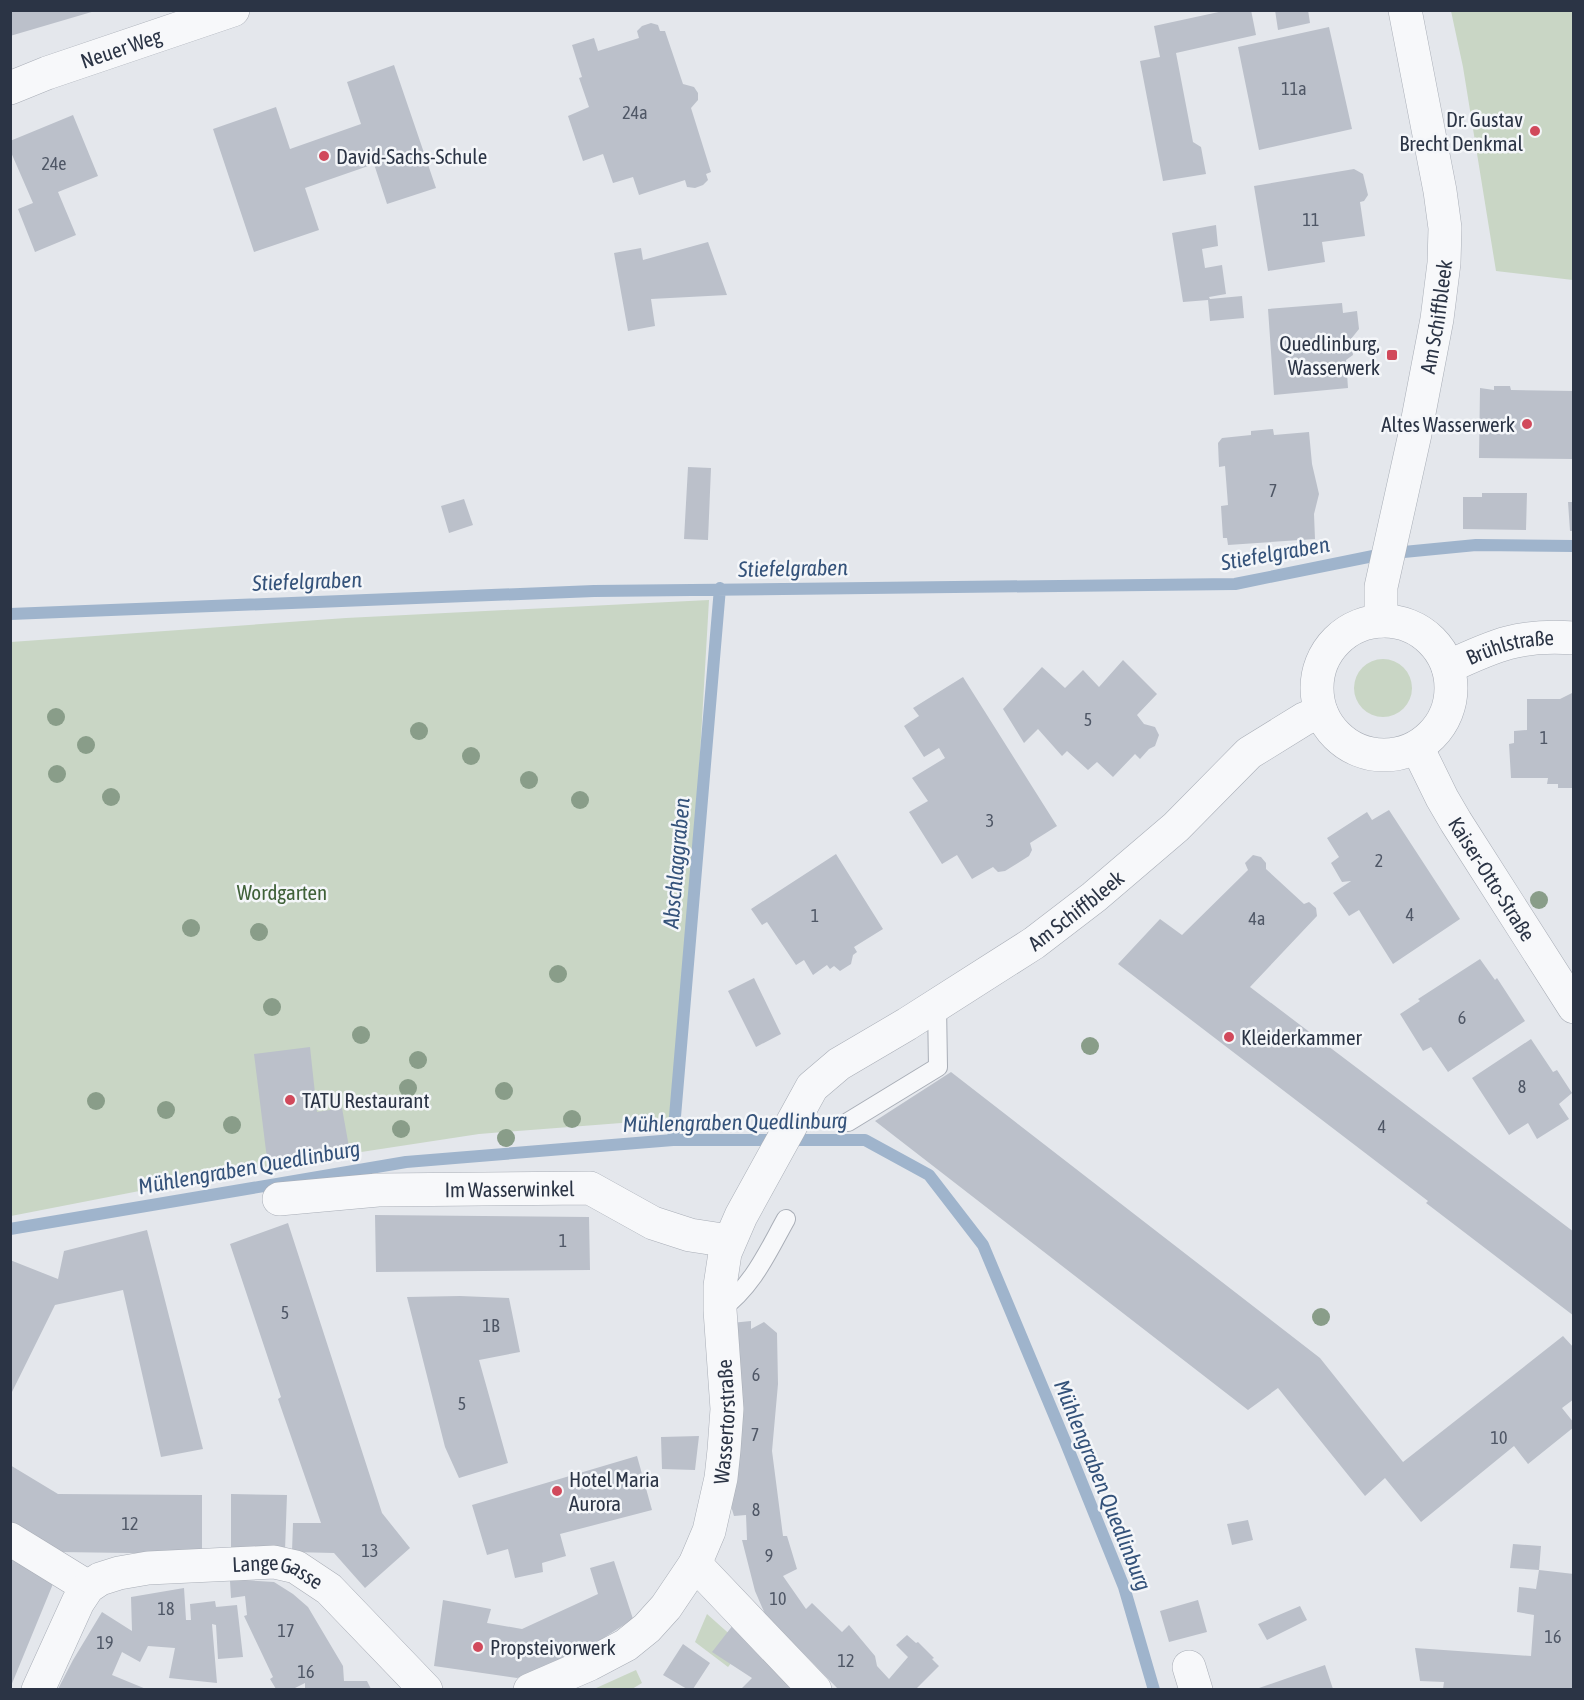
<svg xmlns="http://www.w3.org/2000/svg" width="1584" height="1700" viewBox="0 0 1584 1700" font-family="'Asap Condensed',sans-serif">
  <rect width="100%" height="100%" fill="#e4e7ec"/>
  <path fill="#c9d6c5" d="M 1451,11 L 1573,11 L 1573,280 L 1496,271 L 1463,67 Z
    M 709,600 L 685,1012 L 673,1119 L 479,1134 L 263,1167 L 11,1216 L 11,642 L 346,618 Z
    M1354 688a29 29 0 1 1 58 0a29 29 0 1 1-58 0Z
    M 707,1614 L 744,1647 L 728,1667 L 695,1642 Z
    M 636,1670 L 642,1683 L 632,1689 L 594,1689 Z"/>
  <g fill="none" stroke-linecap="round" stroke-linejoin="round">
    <path stroke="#9fb4cc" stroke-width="12" d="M 10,614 L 594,591 L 1235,584 L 1383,554 L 1476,545 L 1574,546
      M 673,1140 L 720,588
      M 10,1229 L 406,1162 L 673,1140 L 865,1140 L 929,1175 L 983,1245 L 1065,1441 L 1124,1587 L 1154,1690"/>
  </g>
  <path fill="#bbc0ca" d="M 10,10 L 95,10 L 95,11 L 10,36 Z
    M 1228,10 L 1251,10 L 1256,35 L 1176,53 L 1193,142 L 1201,147 L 1206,174 L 1163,181 L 1140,61 L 1160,57 L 1154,26 Z
    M 1275,10 L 1308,10 L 1310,23 L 1278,30 Z
    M 651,23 L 658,25 L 660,31 L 665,31 L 683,84 L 694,87 L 698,93 L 698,100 L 691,108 L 711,172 L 706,174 L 708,180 L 703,185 L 695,188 L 687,187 L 685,180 L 639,195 L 633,177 L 613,183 L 603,154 L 583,161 L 568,116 L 589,107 L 579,78 L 582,77 L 572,45 L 594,38 L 598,51 L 639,38 L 637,31 L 642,26 Z
    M 1329,27 L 1352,129 L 1259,150 L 1238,47 Z
    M 394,65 L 436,188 L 387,204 L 374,164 L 305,188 L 319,230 L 254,252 L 213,129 L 276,107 L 290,149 L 361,124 L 347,82 Z
    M 73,115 L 98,176 L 58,192 L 76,235 L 35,252 L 18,209 L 33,203 L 10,150 L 10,141 Z
    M 1354,169 L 1363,174 L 1368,195 L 1364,201 L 1360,202 L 1365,236 L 1322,242 L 1325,262 L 1268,271 L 1254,186 Z
    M 1216,225 L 1218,246 L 1202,249 L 1205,268 L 1222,265 L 1226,294 L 1209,297 L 1210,299 L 1242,296 L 1244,318 L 1210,321 L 1208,300 L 1183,302 L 1172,233 Z
    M 708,242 L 727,295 L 651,299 L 655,326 L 628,331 L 614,253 L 641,248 L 643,260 Z
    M 1342,303 L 1343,313 L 1357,311 L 1359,329 L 1351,339 L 1353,355 L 1346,360 L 1348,388 L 1274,395 L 1268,309 Z
    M 1494,386 L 1510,386 L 1511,390 L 1574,391 L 1574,459 L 1479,458 L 1480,388 L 1494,390 Z
    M 1273,429 L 1274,435 L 1309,432 L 1312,464 L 1319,494 L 1314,514 L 1315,539 L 1228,545 L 1227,538 L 1223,538 L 1221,506 L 1228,505 L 1225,466 L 1219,467 L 1218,443 L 1222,438 L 1251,435 L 1251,431 Z
    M 688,467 L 711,468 L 708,540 L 684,539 Z
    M 1482,493 L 1527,493 L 1526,530 L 1463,529 L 1463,497 L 1482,497 Z
    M 464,499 L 473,525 L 449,533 L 441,506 Z
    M 1568,502 L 1574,502 L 1574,531 L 1570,531 Z
    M 1123,660 L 1157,694 L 1137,715 L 1144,724 L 1155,727 L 1159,735 L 1155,746 L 1149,749 L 1140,759 L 1135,754 L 1113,777 L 1097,762 L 1088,770 L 1067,751 L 1062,756 L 1038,729 L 1024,743 L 1003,709 L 1042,667 L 1065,688 L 1083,670 L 1099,687 Z
    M 963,677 L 1057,826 L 1030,843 L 1032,850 L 1029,856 L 1005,871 L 998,872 L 993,867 L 972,879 L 957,855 L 942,864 L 909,812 L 928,801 L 912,778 L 945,758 L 939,748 L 924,757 L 904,726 L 919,716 L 913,708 Z
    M 1574,692 L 1574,788 L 1558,788 L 1558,784 L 1547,784 L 1548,778 L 1511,778 L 1509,744 L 1514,743 L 1514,731 L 1527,730 L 1527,699 L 1560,699 Z
    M 1389,810 L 1460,919 L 1393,964 L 1359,910 L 1349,916 L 1333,893 L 1351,881 L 1342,882 L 1331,863 L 1339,857 L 1327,838 L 1367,812 L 1372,820 Z
    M 836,854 L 883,929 L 854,947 L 857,952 L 853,955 L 851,964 L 840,971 L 834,966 L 830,969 L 827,965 L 813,975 L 804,960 L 796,965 L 767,922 L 762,925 L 751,909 Z
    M 1253,855 L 1261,857 L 1266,863 L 1266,869 L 1304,904 L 1309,902 L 1316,908 L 1317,916 L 1250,987 L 1574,1232 L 1574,1316 L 1426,1203 L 1428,1201 L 1118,964 L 1160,919 L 1182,935 L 1248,870 L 1245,863 Z
    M 1480,959 L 1495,980 L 1497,978 L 1525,1021 L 1448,1072 L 1431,1047 L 1423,1051 L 1400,1014 L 1420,1001 L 1418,999 Z
    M 754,978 L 781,1034 L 756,1047 L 728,991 Z
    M 1531,1039 L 1553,1072 L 1557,1070 L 1572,1093 L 1559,1104 L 1569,1119 L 1537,1139 L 1528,1123 L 1509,1135 L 1472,1078 Z
    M 310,1047 L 317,1112 L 342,1108 L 349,1147 L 268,1167 L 254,1054 Z
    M 951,1072 L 1320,1358 L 1403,1462 L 1563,1336 L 1574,1348 L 1574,1399 L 1562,1408 L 1574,1423 L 1574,1427 L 1528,1464 L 1514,1446 L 1421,1522 L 1385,1478 L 1365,1496 L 1278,1388 L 1248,1410 L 875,1121 Z
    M 375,1215 L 589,1217 L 590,1270 L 376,1272 Z
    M 288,1223 L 382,1513 L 410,1548 L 365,1588 L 334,1553 L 292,1552 L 293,1523 L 321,1523 L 278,1399 L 281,1397 L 230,1244 Z
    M 147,1230 L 203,1449 L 161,1457 L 123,1290 L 55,1305 L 10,1396 L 10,1260 L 58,1279 L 64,1251 Z
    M 460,1296 L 509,1298 L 520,1352 L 479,1360 L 508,1463 L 459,1478 L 445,1447 L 407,1297 Z
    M 751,1321 L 751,1329 L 764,1322 L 777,1333 L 778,1384 L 772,1451 L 783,1536 L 787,1536 L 797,1569 L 783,1576 L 806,1609 L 812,1603 L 842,1632 L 849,1625 L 875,1656 L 877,1666 L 889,1679 L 908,1657 L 896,1645 L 907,1635 L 916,1643 L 918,1642 L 934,1658 L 932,1659 L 939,1666 L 916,1689 L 838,1689 L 765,1614 L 755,1591 L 742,1540 L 747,1540 L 746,1515 L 734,1516 L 730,1503 L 731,1323 Z
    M 699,1436 L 695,1470 L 662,1469 L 661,1437 Z
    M 637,1456 L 652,1510 L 560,1534 L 566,1556 L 542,1563 L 543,1572 L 515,1578 L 508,1549 L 487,1555 L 472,1505 Z
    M 10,1465 L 58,1494 L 202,1495 L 202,1554 L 58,1552 L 10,1530 Z
    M 231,1494 L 287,1495 L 285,1551 L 231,1550 Z
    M 1248,1520 L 1253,1540 L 1232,1545 L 1227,1524 Z
    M 1513,1544 L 1541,1546 L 1539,1570 L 1510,1568 Z
    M 10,1552 L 55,1579 L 11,1686 L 10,1686 Z
    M 614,1561 L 633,1619 L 563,1664 L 517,1678 L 434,1666 L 443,1600 L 491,1609 L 487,1623 L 522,1629 L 598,1594 L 590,1568 Z
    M 1539,1570 L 1574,1574 L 1574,1689 L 1443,1689 L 1444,1682 L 1420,1681 L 1415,1648 L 1531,1656 L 1534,1615 L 1517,1612 L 1519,1587 L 1536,1589 Z
    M 243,1580 L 274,1582 L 293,1594 L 308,1607 L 343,1666 L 344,1681 L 367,1681 L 371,1689 L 305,1689 L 305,1683 L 293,1689 L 276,1689 L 270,1679 L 273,1677 L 244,1616 L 247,1615 L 245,1596 L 231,1598 L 230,1581 Z
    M 184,1588 L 186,1620 L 191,1620 L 190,1604 L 215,1601 L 216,1607 L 237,1605 L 243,1657 L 218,1659 L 216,1625 L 212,1624 L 217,1683 L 169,1678 L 175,1648 L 148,1646 L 140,1662 L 122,1652 L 112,1675 L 146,1689 L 58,1689 L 73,1660 L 102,1612 L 132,1631 L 131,1597 Z
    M 1198,1600 L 1207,1632 L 1169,1642 L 1160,1611 Z
    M 1300,1606 L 1307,1620 L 1267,1640 L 1258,1624 Z
    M 733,1625 L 770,1660 L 790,1689 L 741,1689 L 752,1678 L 712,1652 Z
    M 683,1644 L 710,1663 L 693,1689 L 687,1689 L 663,1675 Z
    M 1325,1665 L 1333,1689 L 1260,1689 L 1259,1688 Z"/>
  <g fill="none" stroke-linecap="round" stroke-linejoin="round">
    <defs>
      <path id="lane" d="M 848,1122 L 938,1067 L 937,1005
        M 720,1310 C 753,1286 767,1253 786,1219"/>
      <g id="street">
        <path id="s1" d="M 10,88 L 47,73 L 233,10"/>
        <circle cx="1384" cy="688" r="67"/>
        <path id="s2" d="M 1381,621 L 1381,587 L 1415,434 L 1437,319 L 1444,263 L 1445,228 L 1440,191 L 1405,10"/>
        <path id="s3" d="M 1448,667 C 1495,645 1520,634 1574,638"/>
        <path id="s4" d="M 1417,747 L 1442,798 L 1456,822 L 1574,1007"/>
        <path id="s5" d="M 279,1199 L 378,1190 L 590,1188 L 653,1223 L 690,1235 L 729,1241"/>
        <path d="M 10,1539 L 88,1587"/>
        <path d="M 695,1564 L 815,1690"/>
        <path d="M 1189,1667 L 1196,1690"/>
        <path id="s6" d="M 38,1690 L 78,1602 L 88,1587 L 100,1579 L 119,1573 L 148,1568 L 274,1562 L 296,1567 L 329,1589 L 426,1690"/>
        <path id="s7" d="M 530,1690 L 590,1664 L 626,1645 L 647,1628 L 666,1607 L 695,1564 L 709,1531 L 721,1478 L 724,1450 L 727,1409 L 720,1310 L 720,1286 L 725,1253 L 741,1216 L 812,1087 L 839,1064 L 907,1024 L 1034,943 L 1094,897 L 1176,827 L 1249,753 L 1304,719 L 1321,712"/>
      </g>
    </defs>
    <use href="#lane" stroke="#a9aeb7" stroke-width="20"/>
    <use href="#street" stroke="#a9aeb7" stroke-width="34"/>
    <use href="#lane" stroke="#f7f8fa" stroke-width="18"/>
    <use href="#street" stroke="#f7f8fa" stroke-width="33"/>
  </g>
  <g fill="#899d89">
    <circle cx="56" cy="717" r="9"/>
    <circle cx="419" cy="731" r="9"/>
    <circle cx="86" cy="745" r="9"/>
    <circle cx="471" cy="756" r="9"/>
    <circle cx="57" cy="774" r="9"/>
    <circle cx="529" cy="780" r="9"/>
    <circle cx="111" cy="797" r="9"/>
    <circle cx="580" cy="800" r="9"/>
    <circle cx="1539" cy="900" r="9"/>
    <circle cx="191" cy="928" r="9"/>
    <circle cx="259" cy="932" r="9"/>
    <circle cx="558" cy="974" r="9"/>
    <circle cx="272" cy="1007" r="9"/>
    <circle cx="361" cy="1035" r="9"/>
    <circle cx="1090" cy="1046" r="9"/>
    <circle cx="418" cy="1060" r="9"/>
    <circle cx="408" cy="1088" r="9"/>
    <circle cx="504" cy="1091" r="9"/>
    <circle cx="96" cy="1101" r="9"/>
    <circle cx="166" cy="1110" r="9"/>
    <circle cx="572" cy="1119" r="9"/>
    <circle cx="232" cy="1125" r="9"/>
    <circle cx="401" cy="1129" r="9"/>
    <circle cx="506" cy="1138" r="9"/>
    <circle cx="1321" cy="1317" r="9"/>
  </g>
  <g fill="#d1495b" stroke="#f4f6f9" stroke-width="2">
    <circle cx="1535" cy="131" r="6"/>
    <circle cx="324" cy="156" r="6"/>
    <rect x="1386" y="349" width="12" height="12" rx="3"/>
    <circle cx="1527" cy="424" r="6"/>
    <circle cx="1229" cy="1037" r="6"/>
    <circle cx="290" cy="1100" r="6"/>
    <circle cx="557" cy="1491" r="6"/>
    <circle cx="478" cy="1647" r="6"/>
  </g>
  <g text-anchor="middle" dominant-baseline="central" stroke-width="5" stroke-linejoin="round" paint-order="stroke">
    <g font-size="18" fill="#4f5766">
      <text x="1294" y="88">11a</text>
      <text x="635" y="112">24a</text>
      <text x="54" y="163">24e</text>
      <text x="1311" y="219">11</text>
      <text x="1273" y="490">7</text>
      <text x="1088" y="719">5</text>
      <text x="1544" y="737">1</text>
      <text x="990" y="820">3</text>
      <text x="1379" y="860">2</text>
      <text x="1410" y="914">4</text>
      <text x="815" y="915">1</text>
      <text x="1257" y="918">4a</text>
      <text x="1462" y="1017">6</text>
      <text x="1522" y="1086">8</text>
      <text x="1382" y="1126">4</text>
      <text x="563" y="1240">1</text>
      <text x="285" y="1312">5</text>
      <text x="491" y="1325">1B</text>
      <text x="756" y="1374">6</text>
      <text x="462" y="1403">5</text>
      <text x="755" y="1434">7</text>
      <text x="1499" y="1437">10</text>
      <text x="756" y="1509">8</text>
      <text x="130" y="1523">12</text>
      <text x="370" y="1550">13</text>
      <text x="769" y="1555">9</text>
      <text x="778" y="1598">10</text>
      <text x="166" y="1608">18</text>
      <text x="286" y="1630">17</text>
      <text x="1553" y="1636">16</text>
      <text x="105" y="1642">19</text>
      <text x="846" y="1660">12</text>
      <text x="306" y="1671">16</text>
    </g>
    <g font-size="21" fill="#2b3445" stroke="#f4f6f9">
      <text stroke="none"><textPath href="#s1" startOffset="118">Neuer Weg</textPath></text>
      <text stroke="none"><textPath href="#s2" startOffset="310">Am Schiffbleek</textPath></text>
      <text stroke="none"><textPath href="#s3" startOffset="66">Brühlstraße</textPath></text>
      <text stroke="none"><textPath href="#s4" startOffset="152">Kaiser-Otto-Straße</textPath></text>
      <text stroke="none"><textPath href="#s7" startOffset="1035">Am Schiffbleek</textPath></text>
      <text stroke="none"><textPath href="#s5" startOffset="231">Im Wasserwinkel</textPath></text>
      <text stroke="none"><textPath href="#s7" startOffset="360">Wassertorstraße</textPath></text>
      <text stroke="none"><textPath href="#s6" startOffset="310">Lange Gasse</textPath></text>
    </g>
    <g font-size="21" fill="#2b3445" stroke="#f4f6f9" text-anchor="start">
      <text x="1523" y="119" text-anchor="end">Dr. Gustav<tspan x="1523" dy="24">Brecht Denkmal</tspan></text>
      <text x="336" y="156">David-Sachs-Schule</text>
      <text x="1380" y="343" text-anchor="end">Quedlinburg,<tspan x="1380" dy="24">Wasserwerk</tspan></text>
      <text x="1515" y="424" text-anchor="end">Altes Wasserwerk</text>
      <text x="1241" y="1037">Kleiderkammer</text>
      <text x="302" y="1100">TATU Restaurant</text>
      <text x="569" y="1479">Hotel Maria<tspan x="569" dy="24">Aurora</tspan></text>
      <text x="490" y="1647">Propsteivorwerk</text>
    </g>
    <g font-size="21" fill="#3f6138" stroke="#f4f6f9">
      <text x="282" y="892">Wordgarten</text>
    </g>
    <g font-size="22" font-style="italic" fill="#34527a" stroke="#f4f6f9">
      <text transform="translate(1275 553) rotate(-10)">Stiefelgraben</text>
      <text transform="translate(793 568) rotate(-1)">Stiefelgraben</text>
      <text transform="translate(307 581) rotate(-2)">Stiefelgraben</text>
      <text transform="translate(676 863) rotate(-85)">Abschlaggraben</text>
      <text transform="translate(735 1122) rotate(-1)">Mühlengraben Quedlinburg</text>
      <text transform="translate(249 1167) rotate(-10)">Mühlengraben Quedlinburg</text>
      <text transform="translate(1103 1485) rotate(68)">Mühlengraben Quedlinburg</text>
    </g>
  </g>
  <rect width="1584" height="1700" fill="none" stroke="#2b3445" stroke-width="24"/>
</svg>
